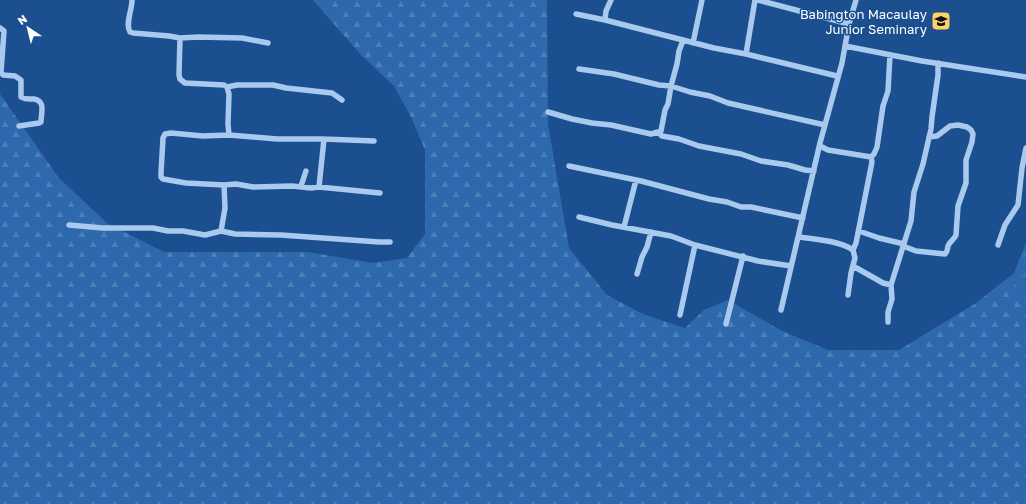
<svg xmlns="http://www.w3.org/2000/svg" width="1026" height="504" viewBox="0 0 1026 504" font-family="'Golos Text',sans-serif">
  <defs>
    <pattern id="grass-tufts" width="24" height="20" patternUnits="userSpaceOnUse"><rect width="24" height="20" fill="#2e69ad"/><path d="M3 7l-1-3M5 7V3M7 7l1-3M15 17l-1-3M17 17v-4M19 17l1-3" fill="none" stroke="#4d80b9"/></pattern>
    <pattern id="forest-firs" width="22" height="20" patternUnits="userSpaceOnUse"><rect width="22" height="20" fill="#2e69ad"/><path d="M5 1l3.5 6h-7zM16 11l3.5 6h-7z" fill="#4d80b9"/></pattern>
  </defs>
  <rect width="100%" height="100%" fill="#1b4f8f"/>
  <path fill="url(#grass-tufts)" d="M 1026,243 L 1026,290 L 1017,292 L 1014,273 Z"/>
  <path fill="url(#forest-firs)" d="M 313,0 L 547,0 L 548,124 L 569,248 L 607,295 L 643,314 L 685,328 L 704,310 L 728,300 L 782,331 L 828,350 L 899,350 L 976,303 L 1014,273 L 1017,292 L 1026,290 L 1026,504 L 0,504 L 0,94 L 59,178 L 107,223 L 164,252 L 308,252 L 373,263 L 407,258 L 425,234 L 425,150 L 411,117 L 394,86 L 361,55 Z"/>
  <g fill="none" stroke-linecap="round" stroke-linejoin="round">
    <path stroke="#a9c9ee" stroke-width="5.5" d="M 132,0 C 132,11 125,23 130,32 L 133,33 L 169,36 L 180,38 L 198,37 L 242,38 L 268,43
      M 758,0 L 849,24
      M 576,14 L 605,20 L 714,48 L 746,54 L 837,76
      M 605,20 L 606,11 L 611,0
      M 0,28 L 4,31 L 1,72 L 3,75 L 15,76 L 21,80 L 21,97 C 26,100 29,99 34,99 C 46,101 41,113 41,122 L 39,123 L 19,126
      M 180,38 L 179,75 L 180,79 L 185,83 L 224,85 L 227,87 L 237,85 L 273,85 L 286,88 L 332,93 L 342,100
      M 684,41 L 682,43 L 679,51 L 677,64 L 671,86 L 668,104 L 665,110 L 661,131 L 658,132 L 662,136 L 679,139 L 699,146 L 741,154 L 761,161 L 788,165 L 805,170 L 814,171
      M 693,43 L 702,0
      M 845,46 L 922,61 L 1026,77
      M 746,54 L 755,0
      M 579,69 L 614,74 L 659,85 L 671,86 L 690,92 L 710,96 L 728,103 L 825,125
      M 227,87 L 229,94 L 228,124 L 229,135
      M 548,112 L 572,119 L 592,123 L 611,125 L 651,134 L 658,132
      M 324,139 L 374,141
      M 820,146 L 828,150 L 871,157
      M 871,157 L 874,154 L 877,147 L 883,106 L 888,91 L 890,55
      M 569,166 L 641,181 L 709,199 L 727,202 L 741,207 L 751,207 L 803,218
      M 224,185 L 236,184 L 253,187 L 292,186 L 311,188 L 319,187 L 380,193
      M 301,186 L 306,171
      M 319,187 L 324,139 L 277,139 L 229,135 L 203,136 L 171,133 L 165,134 L 163,138 L 161,173 L 161,177 L 163,179 L 186,183 L 224,185 L 225,208 L 221,231 L 235,234 L 281,235 L 379,242 L 390,242
      M 579,217 L 612,225 L 671,236 L 695,245 L 758,261 L 791,266
      M 69,225 L 103,228 L 153,228 L 168,231 L 183,231 L 205,235 L 221,231
      M 624,227 L 636,180
      M 859,231 L 879,238 L 904,244
      M 799,237 C 815,239 840,241 853,250
      M 998,245 L 1005,225 L 1018,205 L 1022,168 L 1026,148
      M 903,246 L 916,251 L 945,254 C 948,251 947,250 948,246 C 950,241 954,240 956,235 L 958,206 L 966,183 L 966,160 L 972,142 L 973,134 L 971,130 L 967,127 L 958,125 L 950,126 L 937,136 L 929,137
      M 853,266 L 883,283 L 891,285
      M 637,274 L 642,257 L 647,247 L 651,232
      M 848,295 L 851,273 L 855,258 L 853,250 L 856,243 L 872,162 L 871,157
      M 781,310 L 820,143 L 842,63 L 849,24 L 856,0
      M 680,315 L 695,245
      M 888,322 L 888,312 L 892,299 L 891,285 L 911,221 L 914,192 L 923,164 L 931,129 L 932,117 L 938,75 L 938,63
      M 726,324 L 743,256"/>
  </g>
  <defs>
    <symbol id="school-square" viewBox="-11 -11 22 22"><rect x="-9" y="-9" width="18" height="18" rx="4" fill="#ffd166" stroke="#1b4f8f"/><path d="M0-5L7-2L0 1L-7-2ZM-4 1L0 2.5L4 1V4Q0 6-4 4Z" fill="#111"/></symbol>
  </defs>
  <g fill-rule="evenodd">
    <use href="#school-square" x="930" y="10" width="22" height="22"/>
  </g>
  <g text-anchor="middle" dominant-baseline="central" stroke-width="3" stroke-linejoin="round" paint-order="stroke">
    <g font-size="13" fill="#fff" stroke="#1b4f8f" text-anchor="end">
      <text x="927" y="14">Babington Macaulay<tspan x="927" dy="15">Junior Seminary</tspan></text>
    </g>
  </g>
  <g transform="translate(28 28) rotate(325)" stroke="#1b4f8f" stroke-width="3" paint-order="stroke">
  <path d="M0-3L7 15L0 10L-7 15Z" fill="#ffffff"/>
  <text y="-6" font-size="11" font-weight="bold" text-anchor="middle" fill="#ffffff">N</text>
  </g>
</svg>
